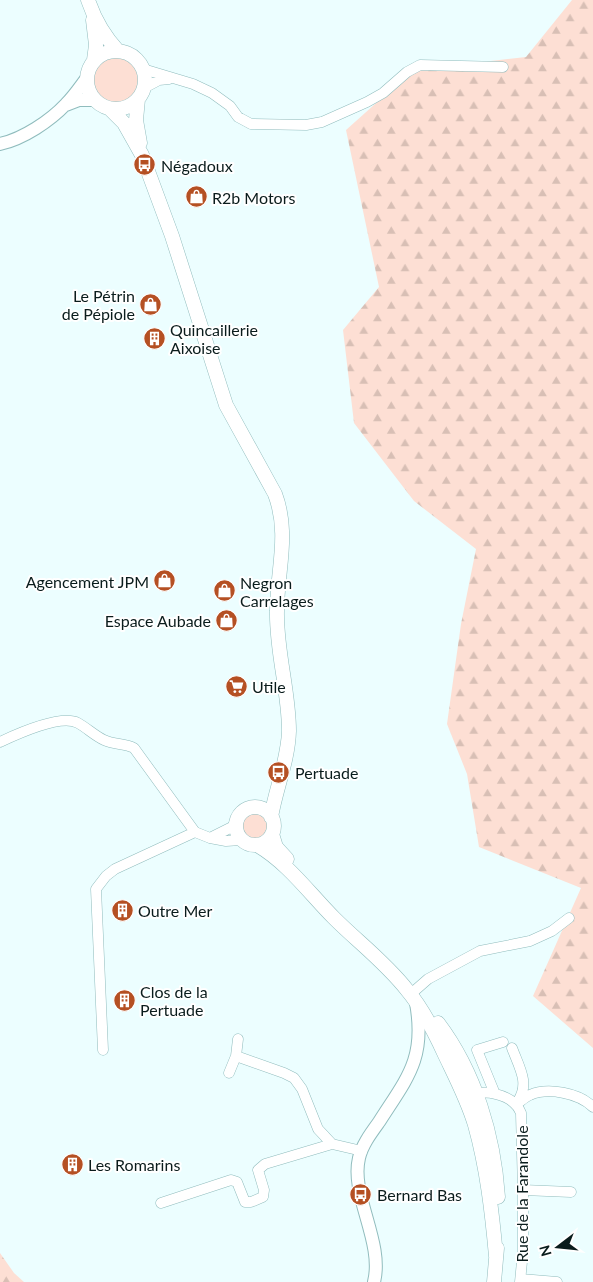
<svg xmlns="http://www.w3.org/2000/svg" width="593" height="1282" viewBox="0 0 593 1282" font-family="Lato,sans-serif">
  <defs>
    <pattern id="forest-firs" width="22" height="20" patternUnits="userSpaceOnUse" patternTransform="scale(1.25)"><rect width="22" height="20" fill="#fddfd4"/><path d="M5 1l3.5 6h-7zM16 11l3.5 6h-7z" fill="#d8bfb5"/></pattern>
  </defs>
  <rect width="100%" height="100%" fill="#ecfeff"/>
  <path fill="#fddfd4" d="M87 80a29 29 0 1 1 58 0a29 29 0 1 1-58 0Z
    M236 826a19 19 0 1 1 38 0a19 19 0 1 1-38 0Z"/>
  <path fill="url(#forest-firs)" d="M 572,0 L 593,0 L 593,1048 L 533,996 L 581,888 L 479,847 L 467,774 L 447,724 L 461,624 L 476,549 L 414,501 L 354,423 L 343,330 L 379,287 L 346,130 L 413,70 L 526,57 Z
    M 0,1253 L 14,1273 L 24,1282 L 0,1282 Z"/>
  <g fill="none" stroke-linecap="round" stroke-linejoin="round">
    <defs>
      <path id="minor" d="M 143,69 L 193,84 L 212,93 L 230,106 L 238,117 L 251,124 L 306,125 L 322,122 L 367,102 L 383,93 L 407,72 L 420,65 L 503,67
        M 144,88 L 159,80 L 169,79
        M 0,742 C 17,734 61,714 78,723 C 87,728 95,736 104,740 C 114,745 125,743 134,748 L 195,832 L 210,838 L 226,841 L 241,840
        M 210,838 L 232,827 L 236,821
        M 412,993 L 428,979 L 480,951 L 530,941 L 552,931 L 569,918
        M 512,1048 C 519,1067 530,1083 518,1101
        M 103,1050 L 96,889 L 106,876 L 115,869 L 195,832
        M 236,1056 L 284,1073 L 294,1078 L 302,1089 L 318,1129 L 332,1144
        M 229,1073 L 236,1056 L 238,1039
        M 476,1094 C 486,1090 506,1095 514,1103 C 518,1106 519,1109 521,1113 L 523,1190 L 523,1251 L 520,1282
        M 495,1094 L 477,1050 L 503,1042
        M 517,1104 C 521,1101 525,1097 530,1095 C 548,1087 579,1093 593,1107
        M 523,1190 L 571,1192
        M 161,1203 L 231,1180 L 237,1182 L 245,1202 L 251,1202 L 263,1197 L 264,1190 L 258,1170 L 265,1164 L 332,1144 L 362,1151
        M 521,1279 L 557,1282"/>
      <path id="tertiary" d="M 66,105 L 79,100 L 94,100
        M 0,144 C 23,139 50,121 66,104 C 74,96 80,87 86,79
        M 374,1282 C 384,1242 350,1195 359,1158 C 362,1145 371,1133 379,1122 C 407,1078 426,1059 416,1003"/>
      <path id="secondary" d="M 88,0 C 94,18 105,37 118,51
        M 93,20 L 96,45 L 94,60
        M87 80a29 29 0 1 1 58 0a29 29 0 1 1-58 0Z
        M 138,99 L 136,120 L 140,143
        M 110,109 L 124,123 L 142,155 L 172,236 L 226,405 L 275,494 C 290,534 277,570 277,611 C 276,651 289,691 289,731 C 288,761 276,788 271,817
        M236 826a19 19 0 1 1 38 0a19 19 0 1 1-38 0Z
        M 272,834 L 276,847 L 287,859
        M 257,845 C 288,863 310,894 334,918 C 358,942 386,963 407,990 C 423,1009 435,1033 445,1055 C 456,1078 468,1101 475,1125 C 487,1168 492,1212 496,1256
        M 438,1023 C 475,1072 494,1136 498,1197
        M 494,1282 L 497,1248"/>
    </defs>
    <use href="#minor" stroke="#90bcbd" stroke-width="11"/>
    <use href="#tertiary" stroke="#90bcbd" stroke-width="14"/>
    <use href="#secondary" stroke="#90bcbd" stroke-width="15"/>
    <use href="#minor" stroke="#fff" stroke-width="10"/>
    <use href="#tertiary" stroke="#fff" stroke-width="12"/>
    <use href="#secondary" stroke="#fff" stroke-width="14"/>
  </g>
  <defs>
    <symbol id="bus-disc" viewBox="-11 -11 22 22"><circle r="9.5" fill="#b55023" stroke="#fff"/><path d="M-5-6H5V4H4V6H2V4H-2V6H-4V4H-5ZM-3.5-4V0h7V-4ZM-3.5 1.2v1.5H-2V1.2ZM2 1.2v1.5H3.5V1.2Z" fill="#fff"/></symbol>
    <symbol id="shop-disc" viewBox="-11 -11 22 22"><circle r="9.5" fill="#b55023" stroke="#fff"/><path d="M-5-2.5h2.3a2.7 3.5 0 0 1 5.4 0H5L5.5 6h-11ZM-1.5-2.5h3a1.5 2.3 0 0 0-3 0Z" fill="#fff"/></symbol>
    <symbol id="building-disc" viewBox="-11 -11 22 22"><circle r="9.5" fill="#b55023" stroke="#fff"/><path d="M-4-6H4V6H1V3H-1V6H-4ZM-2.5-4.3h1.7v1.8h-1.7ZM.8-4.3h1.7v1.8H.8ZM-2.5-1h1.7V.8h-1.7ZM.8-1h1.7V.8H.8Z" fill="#fff"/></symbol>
    <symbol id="supermarket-disc" viewBox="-11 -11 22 22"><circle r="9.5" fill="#b55023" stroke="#fff"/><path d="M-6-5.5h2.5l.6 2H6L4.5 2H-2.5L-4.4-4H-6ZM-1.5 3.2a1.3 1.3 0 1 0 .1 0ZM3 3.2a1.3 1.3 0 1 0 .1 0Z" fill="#fff"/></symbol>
  </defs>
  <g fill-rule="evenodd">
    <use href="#bus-disc" x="132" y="152" width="25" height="25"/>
    <use href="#shop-disc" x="184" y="184" width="25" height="25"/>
    <use href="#shop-disc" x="138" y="292" width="25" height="25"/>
    <use href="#building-disc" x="142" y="326" width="25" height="25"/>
    <use href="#shop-disc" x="152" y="568" width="25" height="25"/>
    <use href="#shop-disc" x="212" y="578" width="25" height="25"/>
    <use href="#shop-disc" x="214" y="608" width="25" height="25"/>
    <use href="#supermarket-disc" x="224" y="674" width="25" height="25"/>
    <use href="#bus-disc" x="266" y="760" width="25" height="25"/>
    <use href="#building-disc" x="110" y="898" width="25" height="25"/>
    <use href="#building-disc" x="112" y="988" width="25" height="25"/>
    <use href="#building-disc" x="60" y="1152" width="25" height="25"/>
    <use href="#bus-disc" x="348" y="1182" width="25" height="25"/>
  </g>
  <g text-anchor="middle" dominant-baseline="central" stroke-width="4" stroke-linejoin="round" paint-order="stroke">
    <g font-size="16" fill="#0a1c1c" stroke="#fff" text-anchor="start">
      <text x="161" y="165">Négadoux</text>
      <text x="212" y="197">R2b Motors</text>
      <text x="135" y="295" text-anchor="end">Le Pétrin<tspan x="135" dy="18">de Pépiole</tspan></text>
      <text x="170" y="329">Quincaillerie<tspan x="170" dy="18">Aixoise</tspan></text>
      <text x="149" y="581" text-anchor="end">Agencement JPM</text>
      <text x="240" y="582">Negron<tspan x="240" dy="18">Carrelages</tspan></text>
      <text x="211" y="620" text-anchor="end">Espace Aubade</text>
      <text x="252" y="686">Utile</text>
      <text x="295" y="772">Pertuade</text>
      <text x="138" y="910">Outre Mer</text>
      <text x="140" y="991">Clos de la<tspan x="140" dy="18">Pertuade</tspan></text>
      <text x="88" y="1164">Les Romarins</text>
      <text x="377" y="1194">Bernard Bas</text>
    </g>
    <g font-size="16" fill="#0a1c1c" stroke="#fff">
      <text transform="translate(521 1194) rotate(-90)">Rue de la Farandole</text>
    </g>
  </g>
  <g transform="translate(558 1247) rotate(254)" stroke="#ffffff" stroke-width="4" paint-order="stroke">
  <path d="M0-4L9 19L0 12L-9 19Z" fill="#0a1c1c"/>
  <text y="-8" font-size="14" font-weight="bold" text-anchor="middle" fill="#0a1c1c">N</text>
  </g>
</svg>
